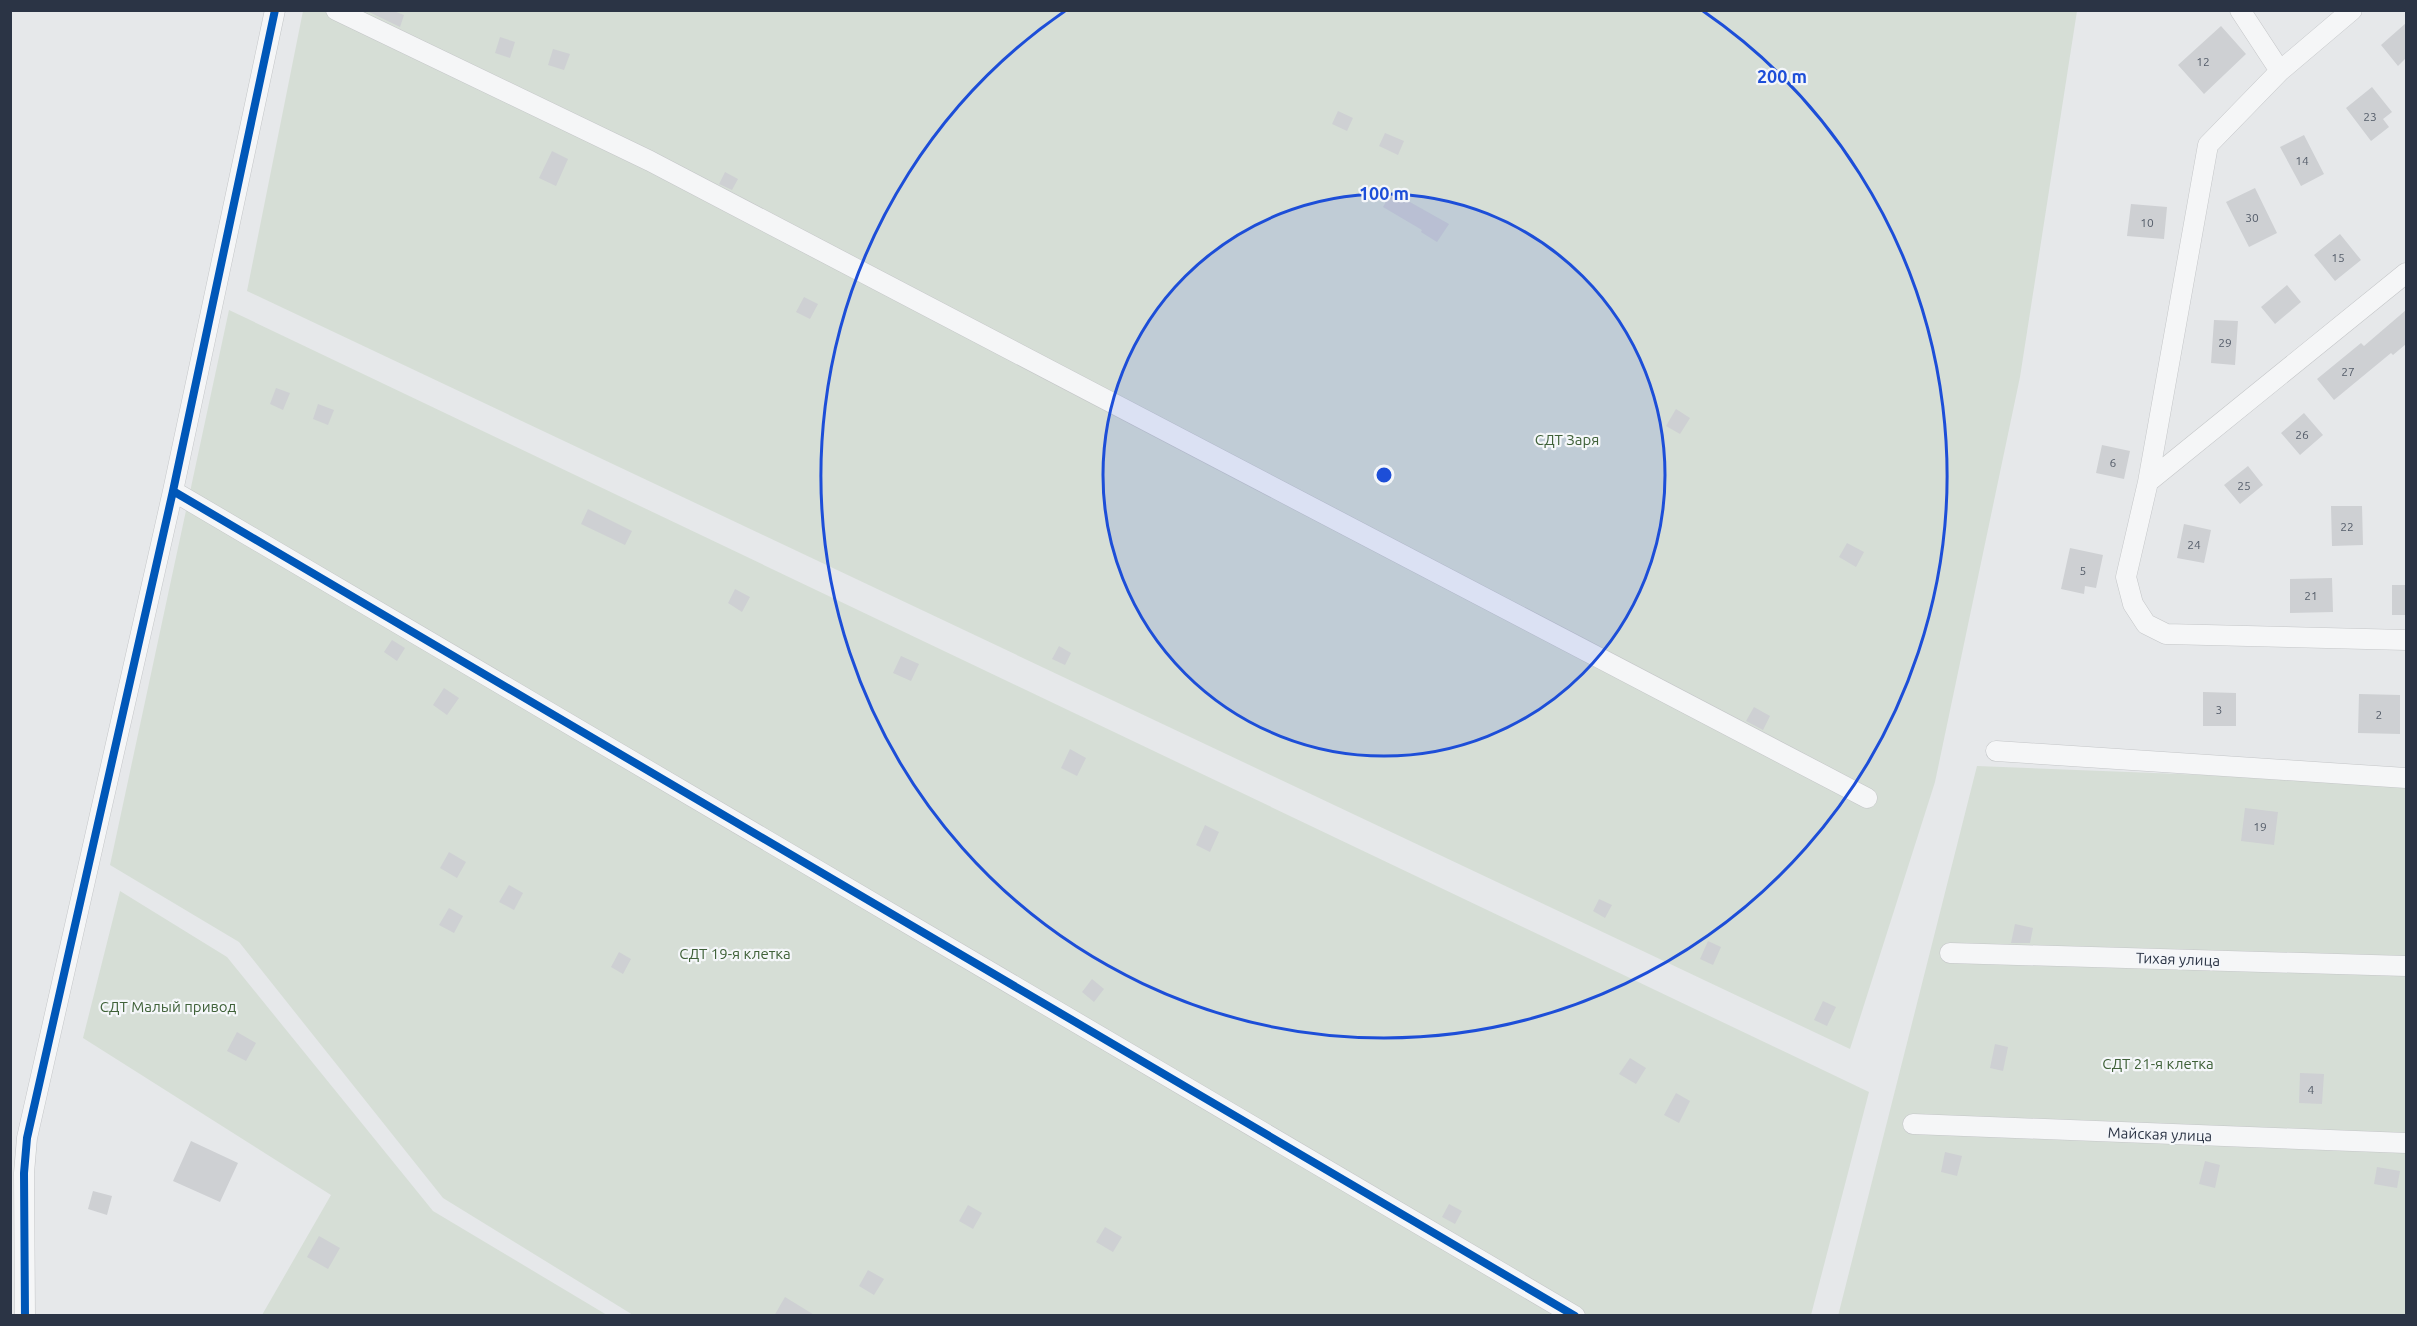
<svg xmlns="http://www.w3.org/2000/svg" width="2417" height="1326" viewBox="0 0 2417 1326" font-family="Ubuntu,sans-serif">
  <rect width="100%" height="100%" fill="#e6e8ea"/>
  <path fill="#d6ded6" d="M 303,11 L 2077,11 L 2020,377 L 1935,782 L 1850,1049 L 247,291 Z
    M 229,310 L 1869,1092 L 1811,1315 L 633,1315 L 443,1198 L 239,942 L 110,865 Z
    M 1977,766 L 2406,783 L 2406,1315 L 1838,1316 Z
    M 120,891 L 227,957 L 433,1211 L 607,1315 L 262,1315 L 331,1195 L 83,1038 Z"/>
  <path fill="#ced0d3" d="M 365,10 L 391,10 L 404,15 L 400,27 Z
    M 2406,23 L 2406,58 L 2398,66 L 2381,45 Z
    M 2221,26 L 2246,54 L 2204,94 L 2178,65 Z
    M 500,37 L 515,42 L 510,58 L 495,53 Z
    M 553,49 L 570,54 L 564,70 L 548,65 Z
    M 2372,87 L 2392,112 L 2383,119 L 2389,127 L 2371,141 L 2346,108 Z
    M 1338,111 L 1353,118 L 1347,131 L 1332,124 Z
    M 1385,133 L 1404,141 L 1398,155 L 1379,146 Z
    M 2304,135 L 2324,174 L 2301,186 L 2280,147 Z
    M 552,151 L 568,159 L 556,186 L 539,178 Z
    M 725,172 L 738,179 L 732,190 L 719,184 Z
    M 2255,188 L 2277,233 L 2249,247 L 2226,202 Z
    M 1392,192 L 1449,224 L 1437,242 L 1421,232 L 1422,230 L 1383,207 Z
    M 2131,204 L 2167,207 L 2164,239 L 2127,236 Z
    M 2340,234 L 2361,260 L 2335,281 L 2314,255 Z
    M 2287,285 L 2301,302 L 2275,324 L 2261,307 Z
    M 804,297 L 818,304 L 810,319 L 796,312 Z
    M 2406,310 L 2406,344 L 2393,355 L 2391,353 L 2334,400 L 2317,379 L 2361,343 L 2364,346 Z
    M 2214,320 L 2238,321 L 2235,365 L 2211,363 Z
    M 276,388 L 290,393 L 283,410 L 270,404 Z
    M 318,404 L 334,410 L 328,425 L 313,419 Z
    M 1676,409 L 1690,418 L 1680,434 L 1666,426 Z
    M 2304,413 L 2323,435 L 2300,455 L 2281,433 Z
    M 2102,445 L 2130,451 L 2124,479 L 2096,473 Z
    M 2248,466 L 2263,485 L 2240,504 L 2224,485 Z
    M 2331,506 L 2362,506 L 2363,545 L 2332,546 Z
    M 588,509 L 632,531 L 625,545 L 581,524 Z
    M 2184,524 L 2211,530 L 2204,563 L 2177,558 Z
    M 1847,543 L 1864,552 L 1856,567 L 1839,557 Z
    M 2070,548 L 2103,555 L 2096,588 L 2085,586 L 2084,594 L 2061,589 Z
    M 2332,578 L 2333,612 L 2290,613 L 2290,579 Z
    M 2392,585 L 2406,585 L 2406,615 L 2392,615 Z
    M 735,589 L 750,597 L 742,612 L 728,603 Z
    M 392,640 L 405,648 L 397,661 L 384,652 Z
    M 1059,646 L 1071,653 L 1065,665 L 1052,659 Z
    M 901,656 L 919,664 L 911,681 L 893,673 Z
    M 444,688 L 459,698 L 447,715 L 433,705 Z
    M 2203,692 L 2236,693 L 2236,726 L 2203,726 Z
    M 2359,694 L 2400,695 L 2400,734 L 2358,733 Z
    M 1754,707 L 1770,716 L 1763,730 L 1746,721 Z
    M 1070,749 L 1086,758 L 1077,776 L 1061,768 Z
    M 2245,808 L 2278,812 L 2274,845 L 2241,841 Z
    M 1205,825 L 1219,832 L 1210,852 L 1196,845 Z
    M 449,852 L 466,862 L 457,878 L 440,868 Z
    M 509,885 L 523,893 L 514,910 L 499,902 Z
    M 1599,899 L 1612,905 L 1605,918 L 1593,911 Z
    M 449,908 L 463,916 L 454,933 L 439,925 Z
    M 2015,924 L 2033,928 L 2030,943 L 2011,943 Z
    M 1708,941 L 1721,947 L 1713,965 L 1700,959 Z
    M 619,952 L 631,959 L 623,974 L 611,967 Z
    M 1092,979 L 1104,989 L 1094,1002 L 1082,992 Z
    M 1823,1001 L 1836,1007 L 1827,1026 L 1814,1020 Z
    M 237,1032 L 256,1043 L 246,1061 L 227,1051 Z
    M 1995,1044 L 2008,1047 L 2003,1071 L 1990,1068 Z
    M 1630,1058 L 1646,1068 L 1636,1084 L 1619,1074 Z
    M 2300,1073 L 2324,1074 L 2322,1104 L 2299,1103 Z
    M 1676,1093 L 1690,1101 L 1679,1123 L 1664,1115 Z
    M 191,1141 L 238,1163 L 220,1202 L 173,1181 Z
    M 1945,1152 L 1962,1156 L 1957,1176 L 1941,1172 Z
    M 2205,1161 L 2220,1165 L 2215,1188 L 2199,1184 Z
    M 2377,1167 L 2400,1171 L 2397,1188 L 2374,1184 Z
    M 93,1191 L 112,1196 L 107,1215 L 88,1209 Z
    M 1449,1204 L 1462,1211 L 1455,1224 L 1442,1217 Z
    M 968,1205 L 982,1213 L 973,1229 L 959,1221 Z
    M 1105,1227 L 1122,1237 L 1113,1252 L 1096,1242 Z
    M 319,1236 L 340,1248 L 328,1269 L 307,1257 Z
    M 868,1270 L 884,1279 L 874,1295 L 859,1286 Z
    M 785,1297 L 816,1316 L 774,1316 Z"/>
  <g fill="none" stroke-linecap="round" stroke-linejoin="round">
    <defs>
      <path id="minor" d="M 336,10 L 650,161 L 1867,798
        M 2240,10 L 2280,71
        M 2352,10 L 2280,71 L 2208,145 L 2148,482 L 2126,577 L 2133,604 L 2146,624 L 2166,634 L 2406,640
        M 2148,482 L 2406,273
        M 173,491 L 1575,1316
        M 1996,751 L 2406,778
        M 1950,953 L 2406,966
        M 1913,1124 L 2406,1143
        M 25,1316 L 24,1173 L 27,1138 L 173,491 L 275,10"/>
    </defs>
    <use href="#minor" stroke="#c4c6c8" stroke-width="21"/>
    <use href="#minor" stroke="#f5f6f7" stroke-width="20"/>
    <defs>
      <path id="cycleway" d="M 173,491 L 1575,1316
        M 25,1316 L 24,1173 L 27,1138 L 173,491 L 275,10"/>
    </defs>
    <use href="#cycleway" stroke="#f4f6f9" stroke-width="11"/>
    <use href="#cycleway" stroke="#0057b8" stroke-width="8"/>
  </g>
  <circle cx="1384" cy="475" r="281" fill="#1d4ed8" fill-opacity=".12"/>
  <g fill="none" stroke="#1d4ed8" stroke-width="3">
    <circle cx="1384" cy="475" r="281"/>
    <path d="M1703 11A563 563 0 1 1 1065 11"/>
  </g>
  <g text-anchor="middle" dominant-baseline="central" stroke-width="4.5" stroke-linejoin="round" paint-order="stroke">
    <g font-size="12" fill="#545c69">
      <text x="2203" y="61">12</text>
      <text x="2370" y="116">23</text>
      <text x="2302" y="160">14</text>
      <text x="2252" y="217">30</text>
      <text x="2147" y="222">10</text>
      <text x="2338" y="257">15</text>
      <text x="2225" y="342">29</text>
      <text x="2348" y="371">27</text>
      <text x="2302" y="434">26</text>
      <text x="2113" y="462">6</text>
      <text x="2244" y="485">25</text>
      <text x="2347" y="526">22</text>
      <text x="2194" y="544">24</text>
      <text x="2083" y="570">5</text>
      <text x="2311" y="595">21</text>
      <text x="2219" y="709">3</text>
      <text x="2379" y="714">2</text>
      <text x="2260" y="826">19</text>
      <text x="2311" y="1089">4</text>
    </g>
    <g font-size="15" fill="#3f6138" stroke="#f4f6f9">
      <text x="1567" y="439">СДТ Заря</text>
      <text x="735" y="953">СДТ 19-я клетка</text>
      <text x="168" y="1006">СДТ Малый привод</text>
      <text x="2158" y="1063">СДТ 21-я клетка</text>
    </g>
    <g font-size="15" fill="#2b3445" stroke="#f4f6f9">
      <text transform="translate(2178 959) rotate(2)">Тихая улица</text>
      <text transform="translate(2160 1134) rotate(2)">Майская улица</text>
    </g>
  </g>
  <circle cx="1384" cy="475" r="9" fill="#1d4ed8" stroke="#f4f6f9" stroke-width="3"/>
  <g font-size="18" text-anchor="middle" font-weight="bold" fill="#1d4ed8" stroke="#f4f6f9" stroke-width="4.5" stroke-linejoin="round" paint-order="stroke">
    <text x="1782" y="83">200 m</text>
    <text x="1384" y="200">100 m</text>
  </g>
  <rect width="2417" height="1326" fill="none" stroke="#2b3445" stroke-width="24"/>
</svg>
